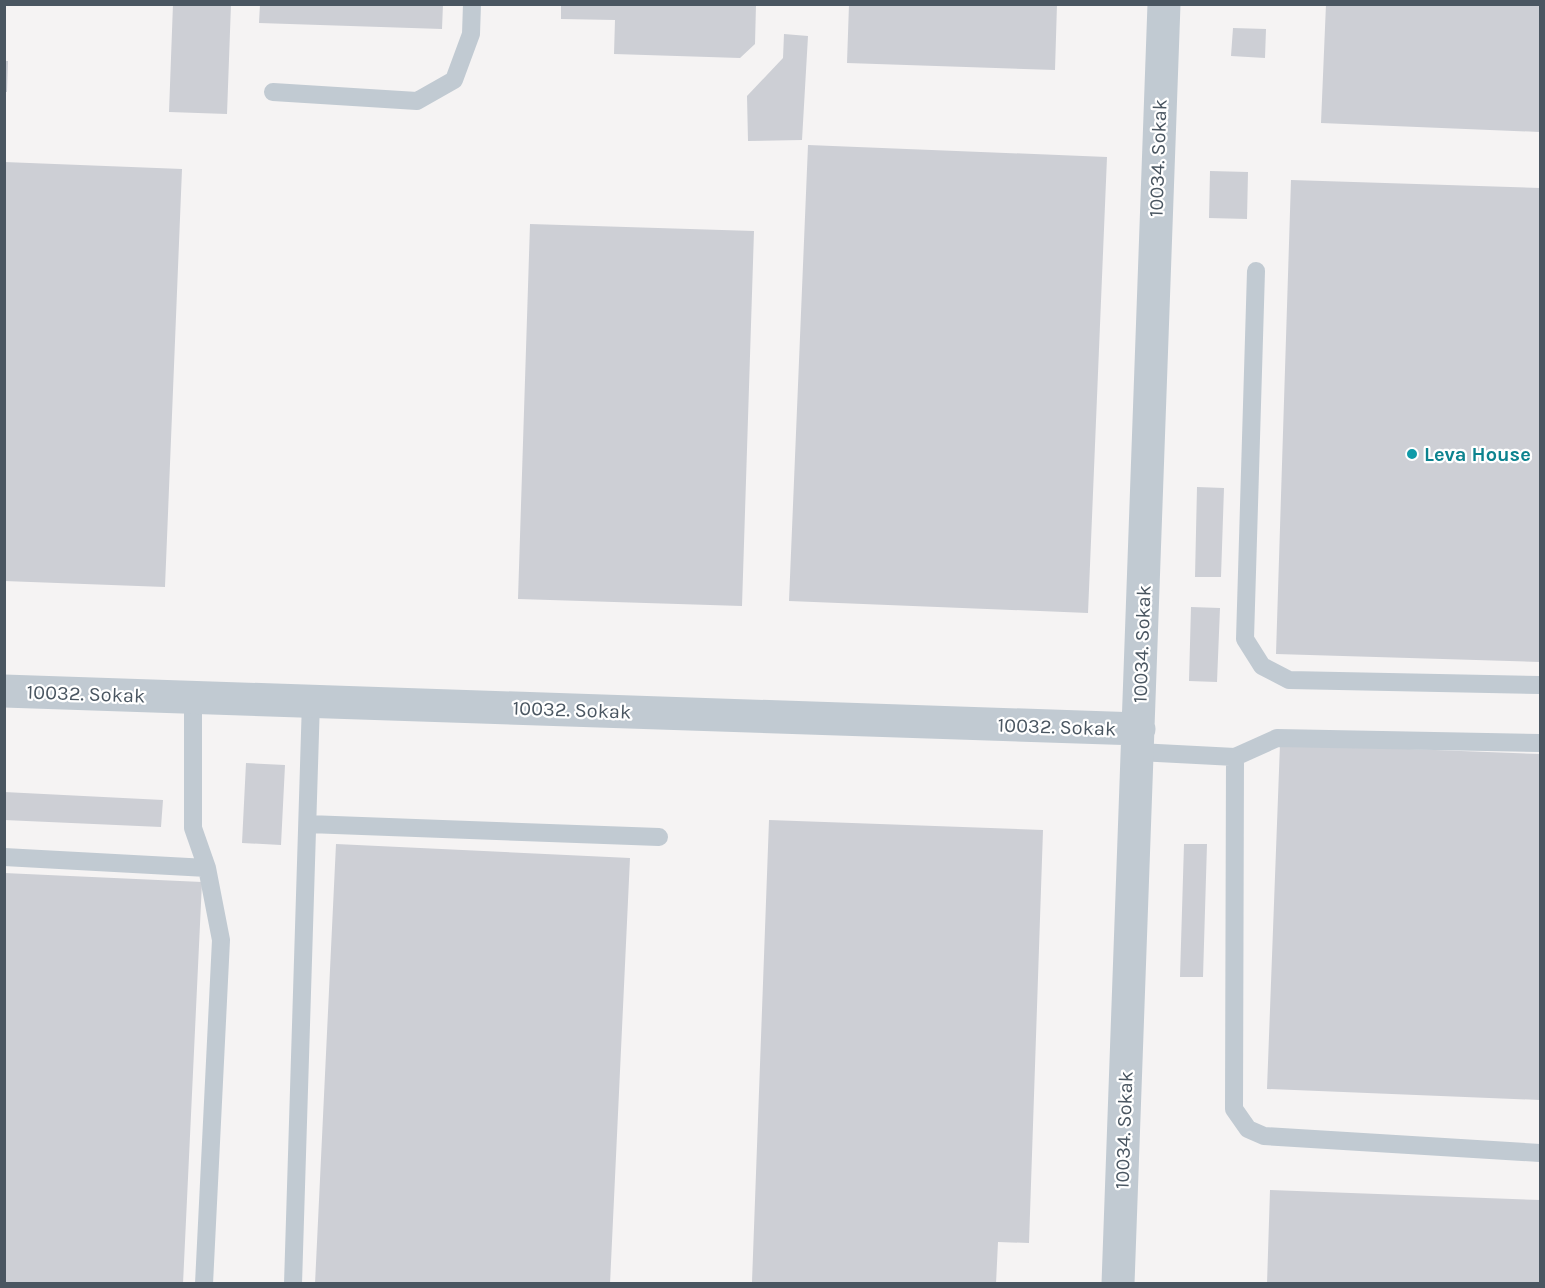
<svg xmlns="http://www.w3.org/2000/svg" width="1545" height="1288" viewBox="0 0 1545 1288" font-family="Karla,sans-serif">
  <rect width="100%" height="100%" fill="#f5f3f3"/>
  <path fill="#cdcfd5" d="M 173,4 L 231,4 L 227,114 L 169,112 Z
    M 260,4 L 443,4 L 442,29 L 259,23 Z
    M 561,4 L 756,4 L 755,44 L 740,58 L 614,54 L 615,20 L 561,19 Z
    M 849,4 L 1057,4 L 1055,70 L 847,63 Z
    M 1326,4 L 1540,4 L 1540,132 L 1321,123 Z
    M 1233,28 L 1266,29 L 1265,58 L 1231,56 Z
    M 784,34 L 808,36 L 802,140 L 748,141 L 747,96 L 783,58 Z
    M 4,61 L 8,61 L 7,92 L 4,92 Z
    M 808,145 L 1107,157 L 1088,613 L 789,601 Z
    M 4,162 L 182,169 L 165,587 L 4,581 Z
    M 1210,171 L 1248,172 L 1247,219 L 1209,218 Z
    M 1291,180 L 1540,188 L 1540,662 L 1276,654 Z
    M 530,224 L 754,231 L 742,606 L 518,599 Z
    M 1197,487 L 1224,488 L 1221,577 L 1195,577 Z
    M 1191,607 L 1220,608 L 1217,682 L 1189,681 Z
    M 1280,744 L 1540,754 L 1540,1100 L 1267,1089 Z
    M 246,763 L 285,765 L 281,845 L 242,843 Z
    M 4,792 L 163,800 L 161,827 L 4,820 Z
    M 769,820 L 1043,830 L 1029,1243 L 998,1242 L 996,1284 L 752,1282 Z
    M 336,844 L 630,858 L 610,1284 L 315,1284 Z
    M 1184,844 L 1207,844 L 1203,977 L 1180,977 Z
    M 4,873 L 202,882 L 183,1284 L 4,1284 Z
    M 1270,1190 L 1540,1200 L 1540,1284 L 1267,1284 Z"/>
  <g fill="none" stroke-linecap="round" stroke-linejoin="round">
    <path stroke="#c1cad2" stroke-width="18" d="M 273,92 L 417,101 L 454,80 L 471,34 L 472,4
      M 1256,271 L 1245,639 L 1262,666 L 1289,680 L 1540,685
      M 193,697 L 193,828 L 207,868 L 221,940 L 204,1284
      M 1138,752 L 1235,757 L 1277,738 L 1540,743
      M 1235,757 L 1234,1109 L 1248,1129 L 1264,1136 L 1540,1153
      M 308,824 L 659,837
      M 4,857 L 207,868
      M 293,1284 L 311,701"/>
    <path stroke="#c1cad2" stroke-width="33" d="M 4,691 L 1139,729
      M 1118,1284 L 1164,4"/>
  </g>
  <circle fill="#0f9aa8" stroke="#fff" stroke-width="2" cx="1412" cy="454" r="6"/>
  <g text-anchor="middle" dominant-baseline="central" stroke-width="4.5" stroke-linejoin="round" paint-order="stroke">
    <g font-size="20" fill="#4a5661" stroke="#fff">
      <text transform="translate(1158 158) rotate(-88)">10034. Sokak</text>
      <text transform="translate(1142 644) rotate(-88)">10034. Sokak</text>
      <text transform="translate(86 694) rotate(2)">10032. Sokak</text>
      <text transform="translate(572 710) rotate(2)">10032. Sokak</text>
      <text transform="translate(1057 727) rotate(2)">10032. Sokak</text>
      <text transform="translate(1124 1130) rotate(-88)">10034. Sokak</text>
    </g>
    <g font-size="20" font-weight="bold" fill="#0d838f" stroke="#fff" text-anchor="start">
      <text x="1424" y="454">Leva House</text>
    </g>
  </g>
  <rect width="1545" height="1288" fill="none" stroke="#4a5661" stroke-width="12"/>
</svg>
